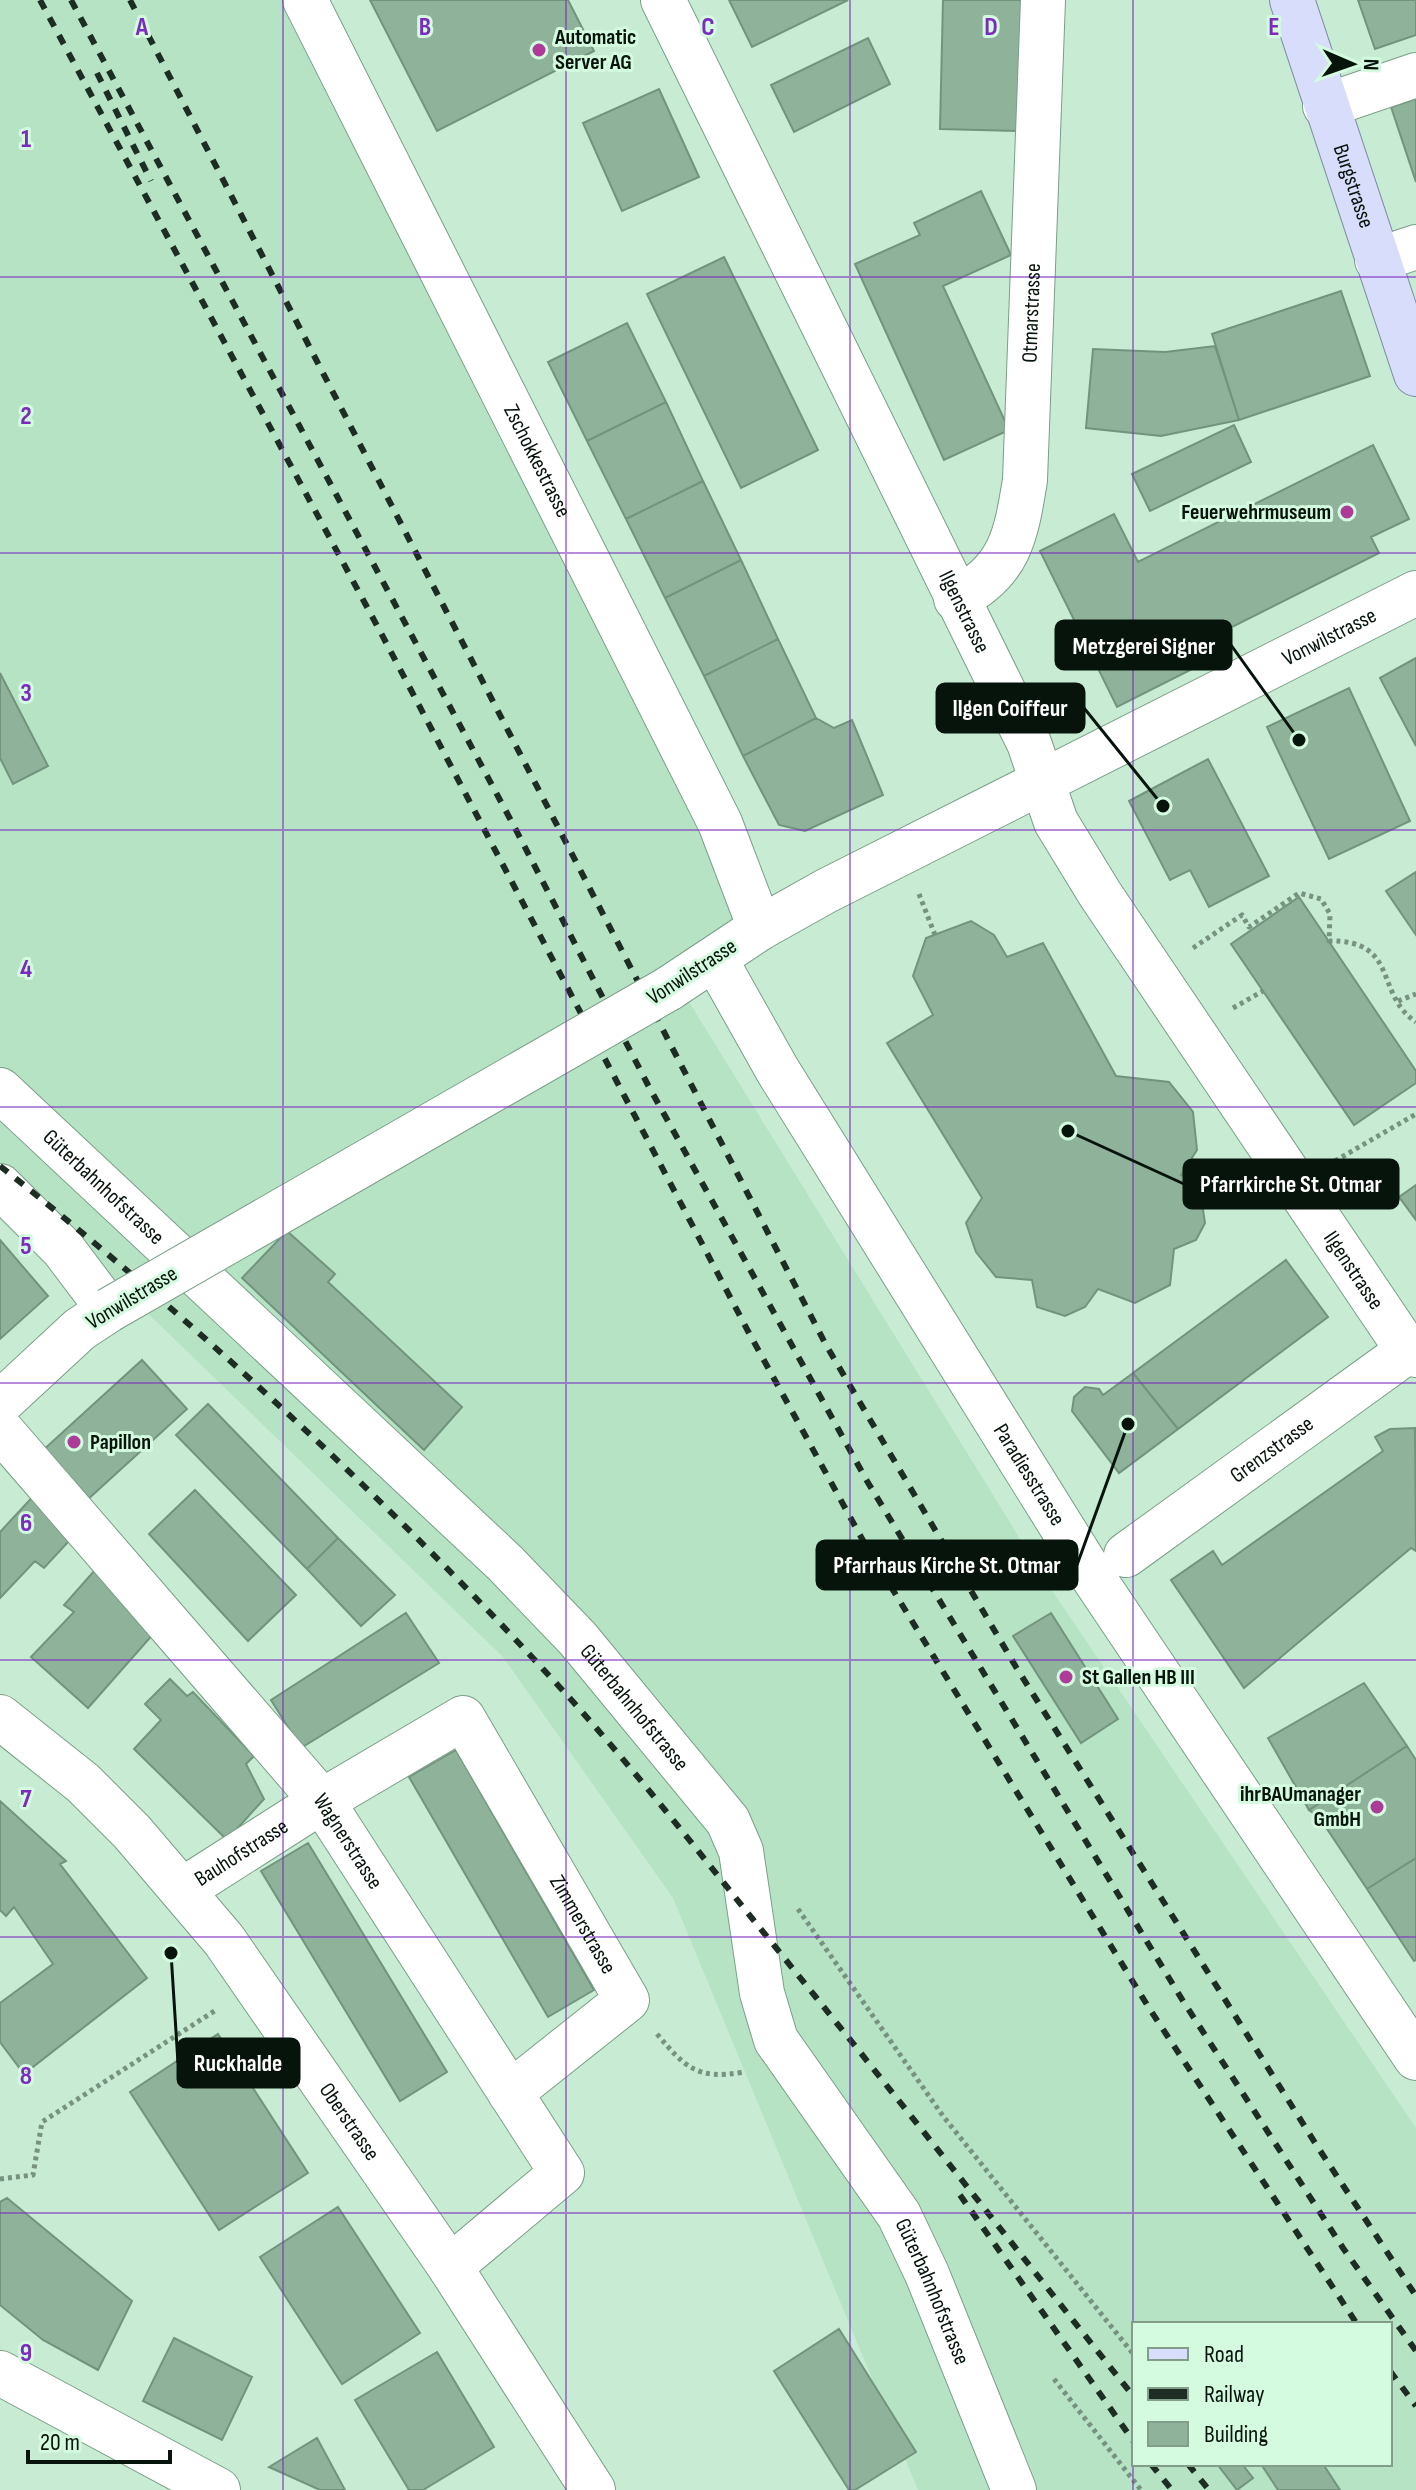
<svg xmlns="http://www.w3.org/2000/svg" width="1416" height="2490" viewBox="0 0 1416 2490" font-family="'Sofia Sans Condensed',sans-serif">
  <rect width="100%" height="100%" fill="#c7ecd3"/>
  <path fill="#b7e3c5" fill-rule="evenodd" d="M 0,0 L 305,0 L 749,902 L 678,984 L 1051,1589 L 1416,2128 L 1416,2490 L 918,2490 L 673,1898 L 503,1657 L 75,1243 L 0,1183 ZM 1134,2324 L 1390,2324 L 1390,2464 L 1134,2464 Z"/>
  <path fill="#8fb29a" stroke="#72947d" stroke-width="2" d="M 370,0 L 568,0 L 594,51 L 437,131 Z
    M 729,0 L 848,0 L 752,47 Z
    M 943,0 L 1022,0 L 1019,131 L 940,129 Z
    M 1358,0 L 1416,0 L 1416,35 L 1375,49 Z
    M 868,38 L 890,84 L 794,132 L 771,85 Z
    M 659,89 L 699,177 L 622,211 L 583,123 Z
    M 1416,99 L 1416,182 L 1391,107 Z
    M 981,191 L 1011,255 L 943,286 L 1009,430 L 944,460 L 855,264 L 920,235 L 914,223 Z
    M 724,257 L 818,450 L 741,488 L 647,294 Z
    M 1341,291 L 1370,376 L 1239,420 L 1212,334 Z
    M 627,323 L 666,402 L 587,441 L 548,362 Z
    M 1215,346 L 1239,420 L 1161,436 L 1086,428 L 1093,349 L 1165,352 Z
    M 666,402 L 703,481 L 626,519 L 587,441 Z
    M 1234,425 L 1251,462 L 1150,511 L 1132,474 Z
    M 1373,445 L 1409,519 L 1371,537 L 1379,553 L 1210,638 L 1218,656 L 1117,707 L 1040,551 L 1114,514 L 1138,562 Z
    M 703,481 L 741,560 L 665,598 L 626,519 Z
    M 741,560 L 778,639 L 704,676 L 665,598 Z
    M 778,639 L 816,718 L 743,756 L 704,676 Z
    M 1416,658 L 1416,746 L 1380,678 Z
    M 0,673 L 48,766 L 13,784 L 0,758 Z
    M 1349,688 L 1410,821 L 1329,859 L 1267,727 Z
    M 816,718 L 834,728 L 852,720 L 883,795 L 805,831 L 779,825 L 743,756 Z
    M 1208,759 L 1269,876 L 1209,907 L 1190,870 L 1170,880 L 1129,801 Z
    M 1416,872 L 1416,935 L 1386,891 Z
    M 1299,897 L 1416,1071 L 1416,1083 L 1354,1125 L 1231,944 Z
    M 971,921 L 994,935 L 1007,957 L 1043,943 L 1116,1076 L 1169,1082 L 1193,1112 L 1197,1150 L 1181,1175 L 1199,1183 L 1205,1223 L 1196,1240 L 1174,1249 L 1170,1285 L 1135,1303 L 1098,1289 L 1085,1307 L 1065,1316 L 1037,1307 L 1032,1280 L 996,1277 L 976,1252 L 966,1223 L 982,1198 L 887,1043 L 933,1015 L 913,976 L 926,938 Z
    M 1416,1185 L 1416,1220 L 1399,1197 Z
    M 287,1231 L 335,1274 L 328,1282 L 462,1407 L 424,1450 L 242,1278 Z
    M 0,1240 L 48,1296 L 0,1339 Z
    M 1286,1260 L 1328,1317 L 1178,1429 L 1133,1373 Z
    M 142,1360 L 187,1409 L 86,1501 L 41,1452 Z
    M 1133,1373 L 1178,1429 L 1119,1473 L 1072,1411 L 1074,1397 L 1085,1387 L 1099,1389 L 1103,1395 Z
    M 208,1404 L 338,1538 L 307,1569 L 176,1435 Z
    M 1415,1428 L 1416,1551 L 1411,1548 L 1244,1688 L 1171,1580 L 1213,1551 L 1222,1565 L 1383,1451 L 1375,1437 L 1390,1429 Z
    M 39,1490 L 81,1528 L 44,1568 L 35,1561 L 0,1598 L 0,1532 Z
    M 195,1490 L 296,1595 L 248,1641 L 149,1534 Z
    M 338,1538 L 395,1595 L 361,1626 L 307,1569 Z
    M 95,1570 L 155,1632 L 88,1708 L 31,1657 L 74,1612 L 64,1605 Z
    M 406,1613 L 439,1663 L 301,1748 L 271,1700 Z
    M 1051,1613 L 1118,1719 L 1081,1743 L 1013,1636 Z
    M 170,1679 L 187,1696 L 193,1692 L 254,1756 L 246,1764 L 264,1799 L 227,1840 L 134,1749 L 161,1720 L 145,1704 Z
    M 1364,1683 L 1407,1746 L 1309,1810 L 1268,1738 Z
    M 1407,1746 L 1416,1760 L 1416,1858 L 1367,1889 L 1319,1817 L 1309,1810 Z
    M 456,1750 L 594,1990 L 548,2017 L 409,1777 Z
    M 0,1801 L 66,1861 L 60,1864 L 147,1978 L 24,2074 L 0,2042 L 0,2003 L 53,1964 L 14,1907 L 6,1916 L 0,1910 Z
    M 308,1843 L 447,2072 L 400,2101 L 261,1871 Z
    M 1416,1858 L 1416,1960 L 1414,1961 L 1367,1889 Z
    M 218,2034 L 308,2173 L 219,2230 L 130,2092 Z
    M 7,2198 L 132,2301 L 98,2370 L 43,2340 L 0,2305 L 0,2202 Z
    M 338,2207 L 420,2333 L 342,2384 L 260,2257 Z
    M 839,2329 L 916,2452 L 855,2490 L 849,2490 L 774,2371 Z
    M 174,2338 L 252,2377 L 222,2440 L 143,2401 Z
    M 437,2352 L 494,2447 L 423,2490 L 409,2490 L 355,2400 Z
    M 317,2438 L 345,2490 L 320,2490 L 269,2467 Z
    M 1217,2464 L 1242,2464 L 1253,2478 L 1237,2490 Z
    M 1261,2464 L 1323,2464 L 1340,2490 L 1278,2490 Z"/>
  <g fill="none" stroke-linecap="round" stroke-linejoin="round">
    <defs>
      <g id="minor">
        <path id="s1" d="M 305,0 L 720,823 L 760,928"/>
        <path id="s2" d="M 663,0 L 1029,743 L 1056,822 L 1100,894 L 1408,1351 L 1416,1355"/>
        <path d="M 1325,106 L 1416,75"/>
        <path d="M 1377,260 L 1416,247"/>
        <path id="s3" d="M 956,599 C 1010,572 1016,536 1025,480 L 1043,0"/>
        <path id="s4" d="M 715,959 L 778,1071 L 1093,1577 L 1416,2058"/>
        <path id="s5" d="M 668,989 L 760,928 L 826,891 L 1416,593"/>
        <path id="s6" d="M 0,1090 L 505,1563 L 578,1639 L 728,1821 L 741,1851 L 762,1993 L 776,2040 L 899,2215 L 927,2274 L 1014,2490"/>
        <path d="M 0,1186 L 63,1249 L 109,1310 L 80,1329 L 0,1403"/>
        <path id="s7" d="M 0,1429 L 322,1801 L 562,2173 L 450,2267"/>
        <path id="s8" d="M 1126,1555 L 1416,1345"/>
        <path id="s9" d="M 0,1717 L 83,1783 L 132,1832 L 224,1940 L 450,2267 L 593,2490"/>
        <path id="s10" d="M 184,1889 L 322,1801 L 463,1718 L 627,2000 L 510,2093"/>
        <path d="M 0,2373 L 218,2490"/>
      </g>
      <g id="major">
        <path id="s11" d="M 1292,0 L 1416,374"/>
      </g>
    </defs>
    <use href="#minor" stroke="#7b9e87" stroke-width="46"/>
    <use href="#major" stroke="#7d88a4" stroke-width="46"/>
    <path stroke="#779280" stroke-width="5" stroke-dasharray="4 4" stroke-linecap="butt" d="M 919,894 L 935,935
      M 1193,948 L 1242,915 L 1249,927 L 1299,893 L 1321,899 L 1330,914 L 1329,941 C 1400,940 1374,994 1416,1022
      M 1398,1001 L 1416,994
      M 1233,1008 L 1263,991
      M 1335,1161 L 1416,1114
      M 798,1909 L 943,2116 L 1134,2355
      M 657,2034 C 684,2066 697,2081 743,2072
      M 0,2179 L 33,2175 L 42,2122 L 216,2010
      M 1054,2379 L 1141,2490"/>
    <use href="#minor" stroke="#fff" stroke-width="44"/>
    <use href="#major" stroke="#d7ddfa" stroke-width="44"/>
    <path stroke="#1e2d23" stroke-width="6" stroke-dasharray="10 10" stroke-linecap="butt" d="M 40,0 L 381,633 L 749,1333 L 866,1546 L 1149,2008 L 1357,2324
      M 71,0 L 515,828 L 648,1085 L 867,1481 L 1183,2001 L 1343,2248 L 1416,2351
      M 130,0 L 826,1345 L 1016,1667 L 1317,2146 L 1416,2296
      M 97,73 L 151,181
      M 0,1166 C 195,1321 387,1499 555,1682 C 626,1759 690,1841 755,1922 C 883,2079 1008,2239 1134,2397
      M 960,2195 L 1134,2442
      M 1390,2371 L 1416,2406
      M 1151,2464 L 1172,2490
      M 1188,2464 L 1209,2490"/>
    <defs>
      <path id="minor-bridge" d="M 109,1310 L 668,989"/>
    </defs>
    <use href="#minor-bridge" stroke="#7b9e87" stroke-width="46" stroke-linecap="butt"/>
    <use href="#minor-bridge" stroke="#fff" stroke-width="44"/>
  </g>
  <path fill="none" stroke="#7b2cbf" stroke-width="2" stroke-opacity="0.55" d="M 283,0 L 283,2490M 566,0 L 566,2490M 850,0 L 850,2490M 1133,0 L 1133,2490M 0,277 L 1416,277M 0,553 L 1416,553M 0,830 L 1416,830M 0,1107 L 1416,1107M 0,1383 L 1416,1383M 0,1660 L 1416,1660M 0,1937 L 1416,1937M 0,2213 L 1416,2213"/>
  <g fill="#ac3c98" stroke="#d4fae0" stroke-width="3">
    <circle cx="539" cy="50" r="8"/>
    <circle cx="1347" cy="512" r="8"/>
    <circle cx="74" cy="1442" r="8"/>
    <circle cx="1066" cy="1677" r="8"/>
    <circle cx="1377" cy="1807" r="8"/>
  </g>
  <g text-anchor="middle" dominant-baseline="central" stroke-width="6" stroke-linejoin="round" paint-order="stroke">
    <g font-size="22" font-weight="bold" fill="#07140c" stroke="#d4fae0" text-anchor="start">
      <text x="555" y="37">Automatic<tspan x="555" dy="25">Server AG</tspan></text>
      <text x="1331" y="512" text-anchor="end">Feuerwehrmuseum</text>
      <text x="90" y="1442">Papillon</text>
      <text x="1082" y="1677">St Gallen HB III</text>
      <text x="1361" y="1794" text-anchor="end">ihrBAUmanager<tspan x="1361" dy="25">GmbH</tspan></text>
    </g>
    <g font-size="22" fill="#07140c" stroke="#d4fae0">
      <text stroke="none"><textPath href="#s11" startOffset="196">Burgstrasse</textPath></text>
      <text stroke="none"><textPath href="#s3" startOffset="312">Otmarstrasse</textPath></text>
      <text stroke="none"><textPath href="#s1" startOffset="516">Zschokkestrasse</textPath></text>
      <text stroke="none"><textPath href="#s2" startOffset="682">Ilgenstrasse</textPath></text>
      <text stroke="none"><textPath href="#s5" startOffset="750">Vonwilstrasse</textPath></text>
      <text transform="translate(692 972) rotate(-33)">Vonwilstrasse</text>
      <text stroke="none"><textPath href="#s6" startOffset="142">Güterbahnhofstrasse</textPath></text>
      <text stroke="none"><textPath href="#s2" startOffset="1450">Ilgenstrasse</textPath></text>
      <text transform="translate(132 1298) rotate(-31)">Vonwilstrasse</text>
      <text stroke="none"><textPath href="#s8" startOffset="180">Grenzstrasse</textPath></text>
      <text stroke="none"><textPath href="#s4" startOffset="604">Paradiesstrasse</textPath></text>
      <text stroke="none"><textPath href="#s6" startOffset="886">Güterbahnhofstrasse</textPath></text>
      <text stroke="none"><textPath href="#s7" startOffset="540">Wagnerstrasse</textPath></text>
      <text stroke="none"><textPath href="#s10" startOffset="68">Bauhofstrasse</textPath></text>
      <text stroke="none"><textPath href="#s10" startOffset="566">Zimmerstrasse</textPath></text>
      <text stroke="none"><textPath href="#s9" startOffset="538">Oberstrasse</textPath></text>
      <text stroke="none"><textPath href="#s6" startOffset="1556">Güterbahnhofstrasse</textPath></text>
    </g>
  </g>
  <g font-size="26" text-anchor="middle" font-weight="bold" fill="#7b2cbf" stroke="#d4fae0" stroke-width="6" stroke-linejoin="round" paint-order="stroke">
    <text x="142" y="35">A</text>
    <text x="425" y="35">B</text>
    <text x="708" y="35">C</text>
    <text x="991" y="35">D</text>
    <text x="1274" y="35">E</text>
    <text x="26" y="147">1</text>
    <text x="26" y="424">2</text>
    <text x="26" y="701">3</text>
    <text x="26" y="977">4</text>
    <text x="26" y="1254">5</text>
    <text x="26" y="1531">6</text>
    <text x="26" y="1807">7</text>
    <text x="26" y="2084">8</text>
    <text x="26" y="2361">9</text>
  </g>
  <path fill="none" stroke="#07140c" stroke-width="3" d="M1299 740L1231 645M1163 806L1084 708M1068 1131L1184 1184M1128 1424L1077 1565M171 1953L178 2063"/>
  <g fill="#07140c" stroke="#d4fae0" stroke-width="3">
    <circle cx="1299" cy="740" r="8"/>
    <circle cx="1163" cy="806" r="8"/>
    <circle cx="1068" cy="1131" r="8"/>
    <circle cx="1128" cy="1424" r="8"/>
    <circle cx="171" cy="1953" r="8"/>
  </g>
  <g fill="#07140c" stroke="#07140c" stroke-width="3">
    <rect x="1056" y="621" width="175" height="48" rx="8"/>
    <rect x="937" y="684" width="147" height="48" rx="8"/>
    <rect x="1184" y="1160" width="214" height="48" rx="8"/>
    <rect x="817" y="1541" width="260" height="48" rx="8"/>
    <rect x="178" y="2039" width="121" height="48" rx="8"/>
  </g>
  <g font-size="24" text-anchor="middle" font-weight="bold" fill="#fff">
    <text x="1144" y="654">Metzgerei Signer</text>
    <text x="1010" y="716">Ilgen Coiffeur</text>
    <text x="1291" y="1192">Pfarrkirche St. Otmar</text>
    <text x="947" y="1573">Pfarrhaus Kirche St. Otmar</text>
    <text x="238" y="2071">Ruckhalde</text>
  </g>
  <rect x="1132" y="2322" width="260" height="144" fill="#d4fae0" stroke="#829e8b" stroke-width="2"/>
  <rect x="1148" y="2348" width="40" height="12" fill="#d7ddfa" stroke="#829e8b" stroke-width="2"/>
  <text x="1204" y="2362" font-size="24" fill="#07140c">Road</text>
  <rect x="1148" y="2388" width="40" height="12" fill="#1e2d23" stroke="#829e8b" stroke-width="2"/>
  <text x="1204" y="2402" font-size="24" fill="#07140c">Railway</text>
  <rect x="1148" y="2422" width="40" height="24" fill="#8fb29a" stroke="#829e8b" stroke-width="2"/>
  <text x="1204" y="2442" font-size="24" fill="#07140c">Building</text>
  <g transform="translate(1352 64) rotate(92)" stroke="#d4fae0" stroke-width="6" paint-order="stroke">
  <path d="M0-6L14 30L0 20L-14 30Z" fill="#07140c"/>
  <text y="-12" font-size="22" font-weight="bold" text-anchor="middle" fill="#07140c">N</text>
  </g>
  <path d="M28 2450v12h142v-12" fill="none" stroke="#07140c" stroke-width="4"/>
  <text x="40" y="2450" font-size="24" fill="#07140c" stroke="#d4fae0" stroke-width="6" paint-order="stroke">20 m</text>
</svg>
